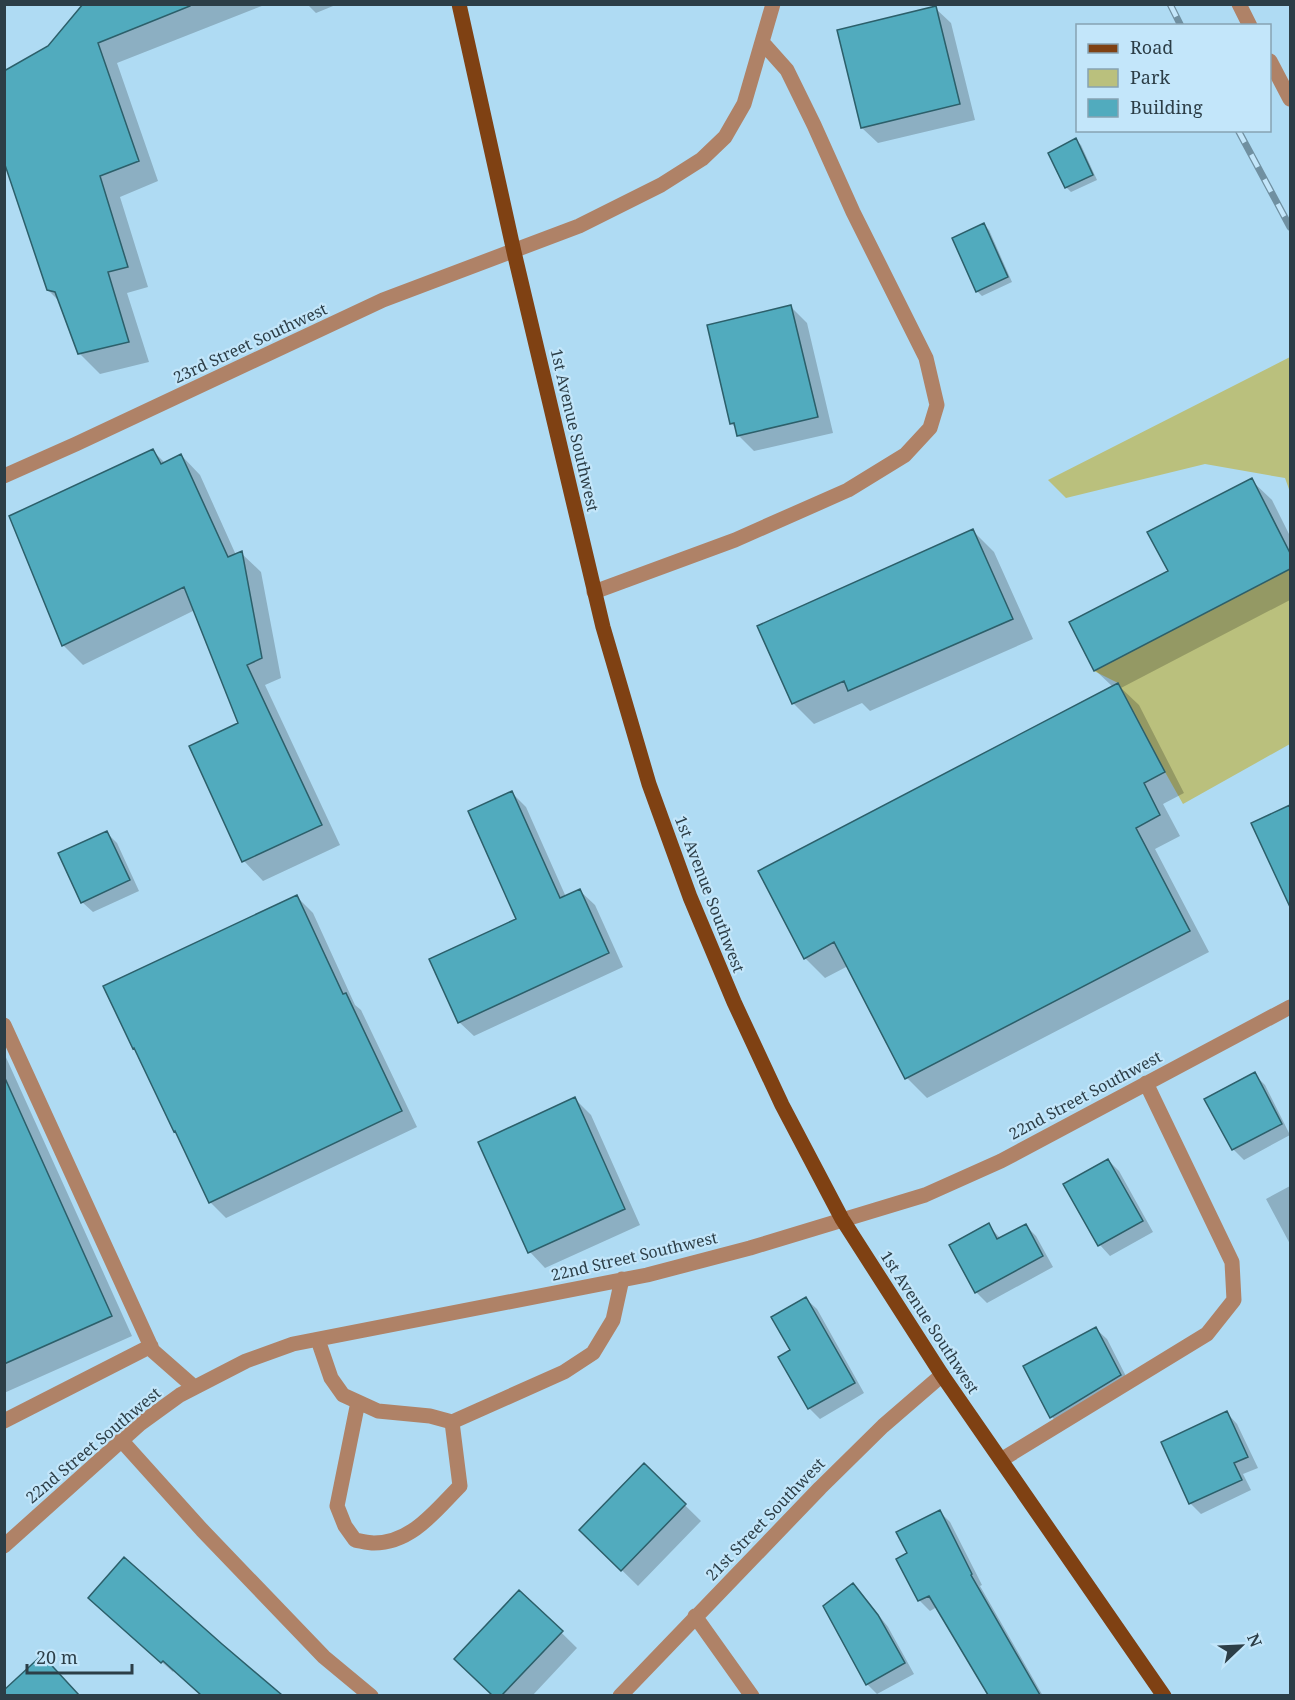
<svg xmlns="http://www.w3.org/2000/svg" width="1295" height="1700" viewBox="0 0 1295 1700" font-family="'Noto Serif',serif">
  <rect width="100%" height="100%" fill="#afdbf3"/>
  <path fill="#bac07d" d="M 1290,357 L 1290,492 L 1285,478 L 1205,464 L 1066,498 L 1048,480 Z
    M 1290,569 L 1290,744 L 1183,804 L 1165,772 L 1118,683 L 1094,671 Z"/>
  <path fill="#0003" d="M 85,4 L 267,4 L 117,63 L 158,181 L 120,197 L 148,287 L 127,293 L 149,362 L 100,374 L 79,353 L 59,301 L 48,290 L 49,47 Z
    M 307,4 L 338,4 L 316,13 Z
    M 935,8 L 951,23 L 975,120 L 878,143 L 862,128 Z
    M 1076,140 L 1081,145 L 1097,180 L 1071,192 L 1066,187 Z
    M 984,225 L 989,230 L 1012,282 L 982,296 L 977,291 Z
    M 791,307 L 807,323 L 833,433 L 754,451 L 738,435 L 737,429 L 731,423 Z
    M 153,451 L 165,463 L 181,455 L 200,475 L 236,555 L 241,553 L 261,572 L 281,678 L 265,685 L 340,845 L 263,881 L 244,861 L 191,747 L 240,724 L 195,610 L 83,665 L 63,645 Z
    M 1251,480 L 1272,500 L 1290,536 L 1290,600 L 1121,688 L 1139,705 L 1184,793 L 1163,804 L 1180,836 L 1155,849 L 1209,952 L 927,1098 L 907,1078 L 848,966 L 825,978 L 805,958 L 1113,687 L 1095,670 Z
    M 973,531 L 994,552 L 1033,639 L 870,711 L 862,703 L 814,724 L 793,703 Z
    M 512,793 L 526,807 L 566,897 L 580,891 L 595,905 L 623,967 L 474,1036 L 459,1022 L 518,919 Z
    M 1290,807 L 1290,904 L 1253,824 Z
    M 106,832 L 117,843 L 139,891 L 93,912 L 82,902 Z
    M 297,897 L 313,913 L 355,1005 L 361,1010 L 417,1127 L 226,1218 L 210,1202 L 105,986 Z
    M 4,1053 L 132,1336 L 4,1393 Z
    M 1254,1074 L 1265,1085 L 1290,1135 L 1244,1160 L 1233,1149 Z
    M 575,1099 L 591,1115 L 640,1225 L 545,1268 L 530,1252 Z
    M 1108,1160 L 1119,1171 L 1153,1232 L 1110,1256 L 1100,1245 L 1065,1184 Z
    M 1290,1186 L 1290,1244 L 1266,1199 Z
    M 988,1225 L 1001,1239 L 1026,1226 L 1036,1236 L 1053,1267 L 987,1303 L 976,1292 Z
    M 806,1299 L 817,1309 L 864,1393 L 820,1419 L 809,1408 L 792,1351 Z
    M 1096,1329 L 1107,1339 L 1131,1386 L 1062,1428 L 1052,1417 L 1025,1367 Z
    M 1227,1413 L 1237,1424 L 1258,1468 L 1243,1474 L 1251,1490 L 1201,1514 L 1190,1503 Z
    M 644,1465 L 701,1521 L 638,1586 L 581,1530 Z
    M 940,1512 L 950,1522 L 982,1585 L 980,1586 L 1043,1696 L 990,1696 L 937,1607 L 930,1611 L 919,1600 L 909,1554 Z
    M 125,1559 L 279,1696 L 202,1696 L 174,1670 L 173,1672 L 101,1608 Z
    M 853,1585 L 863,1595 L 888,1627 L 914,1674 L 877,1694 L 867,1684 Z
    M 520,1592 L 577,1648 L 532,1696 L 494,1696 L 456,1659 Z
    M 52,1667 L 78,1696 L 18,1696 L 10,1687 Z"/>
  <path fill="#51abbe" stroke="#2c5f6a" stroke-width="1.5" d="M 83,4 L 190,4 L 190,6 L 98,43 L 139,161 L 100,176 L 128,267 L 108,272 L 129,342 L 78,354 L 55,292 L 47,290 L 4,162 L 4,71 L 48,46 Z
    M 936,6 L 960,104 L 861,128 L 837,30 Z
    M 1076,138 L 1093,175 L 1065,188 L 1048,153 Z
    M 984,223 L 1008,277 L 976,292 L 952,238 Z
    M 791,305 L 818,417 L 737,436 L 734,423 L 730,424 L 707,325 Z
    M 153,449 L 161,464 L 181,454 L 228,557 L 242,551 L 262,658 L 247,665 L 322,825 L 242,862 L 189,746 L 238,723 L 184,587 L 62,646 L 9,516 Z
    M 1252,478 L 1290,553 L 1290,569 L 1094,671 L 1069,622 L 1168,571 L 1147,532 Z
    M 973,529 L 1013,619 L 848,691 L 844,681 L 792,704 L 757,626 Z
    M 1118,683 L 1165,772 L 1144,783 L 1160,815 L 1136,828 L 1190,931 L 905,1079 L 834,942 L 804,959 L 758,871 Z
    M 512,791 L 560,898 L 580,889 L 609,953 L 458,1023 L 429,959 L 516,919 L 468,811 Z
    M 1290,805 L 1290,907 L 1251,823 Z
    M 107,831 L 130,880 L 81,903 L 58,853 Z
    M 297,895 L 343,994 L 346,993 L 402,1111 L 209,1203 L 175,1131 L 174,1132 L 134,1048 L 133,1049 L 103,986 Z
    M 1255,1072 L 1282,1124 L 1232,1150 L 1204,1099 Z
    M 4,1076 L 112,1316 L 4,1364 Z
    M 575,1097 L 625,1209 L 528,1253 L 478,1142 Z
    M 1108,1159 L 1143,1221 L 1098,1246 L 1063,1184 Z
    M 989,1223 L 997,1239 L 1026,1224 L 1043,1256 L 975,1293 L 949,1245 Z
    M 806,1297 L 855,1383 L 808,1409 L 778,1357 L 790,1350 L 771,1317 Z
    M 1096,1327 L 1121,1375 L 1050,1418 L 1023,1366 Z
    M 1227,1411 L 1248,1457 L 1234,1463 L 1242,1480 L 1189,1504 L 1161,1442 Z
    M 644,1463 L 686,1504 L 621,1571 L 579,1530 Z
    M 940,1510 L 972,1574 L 971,1575 L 1040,1695 L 988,1695 L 929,1596 L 918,1601 L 896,1559 L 907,1553 L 896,1532 Z
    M 124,1557 L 222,1644 L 282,1695 L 201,1695 L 163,1661 L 161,1663 L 88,1598 Z
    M 853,1583 L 878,1615 L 905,1663 L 866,1685 L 823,1606 Z
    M 519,1590 L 563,1631 L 502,1695 L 492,1695 L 454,1659 Z
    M 42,1655 L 79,1695 L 4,1695 L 4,1690 Z"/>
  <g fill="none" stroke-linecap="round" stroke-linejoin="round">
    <path stroke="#af8267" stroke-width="15" d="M 1239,4 L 1250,26
      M 1270,61 L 1290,99
      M 4,476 L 76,444 L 383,300 L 579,226 L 661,185 L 702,159 L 725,137 L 744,104 L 773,4
      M 594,592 L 735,540 L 848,490 L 905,455 L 930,428 L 937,405 L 926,358 L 853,212 L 814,125 L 787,70 L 762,42
      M 4,1025 L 153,1351 L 194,1387
      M 318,1340 L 331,1378 L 343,1395 L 378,1411 L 430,1416 L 452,1422 L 564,1372 L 593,1353 L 613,1320 L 622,1279
      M 358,1402 L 337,1506 L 345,1526 L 355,1540 C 361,1541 368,1543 374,1543 C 412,1543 436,1510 460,1486 L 452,1422
      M 4,1421 L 151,1346
      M 121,1440 L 202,1530 L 324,1657 L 371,1696
      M 1001,1460 L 1207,1334 L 1234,1300 L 1232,1262 L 1146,1083
      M 4,1546 L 140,1424 L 180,1395 L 246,1361 L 293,1344 L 647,1275 L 750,1248 L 925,1195 L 1001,1161 L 1290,1007
      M 695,1616 L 752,1696
      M 620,1696 L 820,1488 L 883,1426 L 942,1375"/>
    <path stroke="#7f4113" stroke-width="15" d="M 459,4 L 514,252 L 603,627 L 649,784 L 690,897 L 734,1002 L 782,1105 L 842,1219 L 942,1375 L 1164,1696"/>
    <defs>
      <path id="rail" d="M 1170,4 L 1181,26
        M 1238,130 L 1290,227"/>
    </defs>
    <use href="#rail" stroke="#7090a1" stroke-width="7"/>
    <use href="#rail" stroke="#c3e6fa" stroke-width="4.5" stroke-dasharray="14" stroke-linecap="butt"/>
  </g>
  <g text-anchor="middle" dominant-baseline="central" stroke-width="4.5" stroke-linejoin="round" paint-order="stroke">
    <g font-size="16" fill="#2c3e47" stroke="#c3e6fa">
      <text transform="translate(250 343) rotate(-25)">23rd Street Southwest</text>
      <text transform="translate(575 430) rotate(77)">1st Avenue Southwest</text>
      <text transform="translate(710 894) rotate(69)">1st Avenue Southwest</text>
      <text transform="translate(1085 1095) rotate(-28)">22nd Street Southwest</text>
      <text transform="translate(634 1256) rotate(-13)">22nd Street Southwest</text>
      <text transform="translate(930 1322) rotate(57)">1st Avenue Southwest</text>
      <text transform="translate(93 1445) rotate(-40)">22nd Street Southwest</text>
      <text transform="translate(765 1519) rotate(-46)">21st Street Southwest</text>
    </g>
  </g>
  <rect width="1295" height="1700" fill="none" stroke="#2c3e47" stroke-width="12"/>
  <rect x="1076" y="24" width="195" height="108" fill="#c3e6fa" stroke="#87a3b2" stroke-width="1.5"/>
  <rect x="1088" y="44" width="30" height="9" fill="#7f4113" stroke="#87a3b2" stroke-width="1.5"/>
  <text x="1130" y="54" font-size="18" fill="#2c3e47">Road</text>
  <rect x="1088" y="69" width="30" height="18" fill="#bac07d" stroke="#87a3b2" stroke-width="1.5"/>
  <text x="1130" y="84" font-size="18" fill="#2c3e47">Park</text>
  <rect x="1088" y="99" width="30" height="18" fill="#51abbe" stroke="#87a3b2" stroke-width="1.5"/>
  <text x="1130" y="114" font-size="18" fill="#2c3e47">Building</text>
  <g transform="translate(1241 1646) rotate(67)" stroke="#c3e6fa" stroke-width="4.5" paint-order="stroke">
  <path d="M0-4.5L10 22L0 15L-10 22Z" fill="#2c3e47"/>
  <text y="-9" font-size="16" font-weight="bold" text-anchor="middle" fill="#2c3e47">N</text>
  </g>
  <path d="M27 1664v9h105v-9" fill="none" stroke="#2c3e47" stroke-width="3"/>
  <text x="36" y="1664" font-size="18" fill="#2c3e47" stroke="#c3e6fa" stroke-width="4.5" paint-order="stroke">20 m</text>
</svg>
